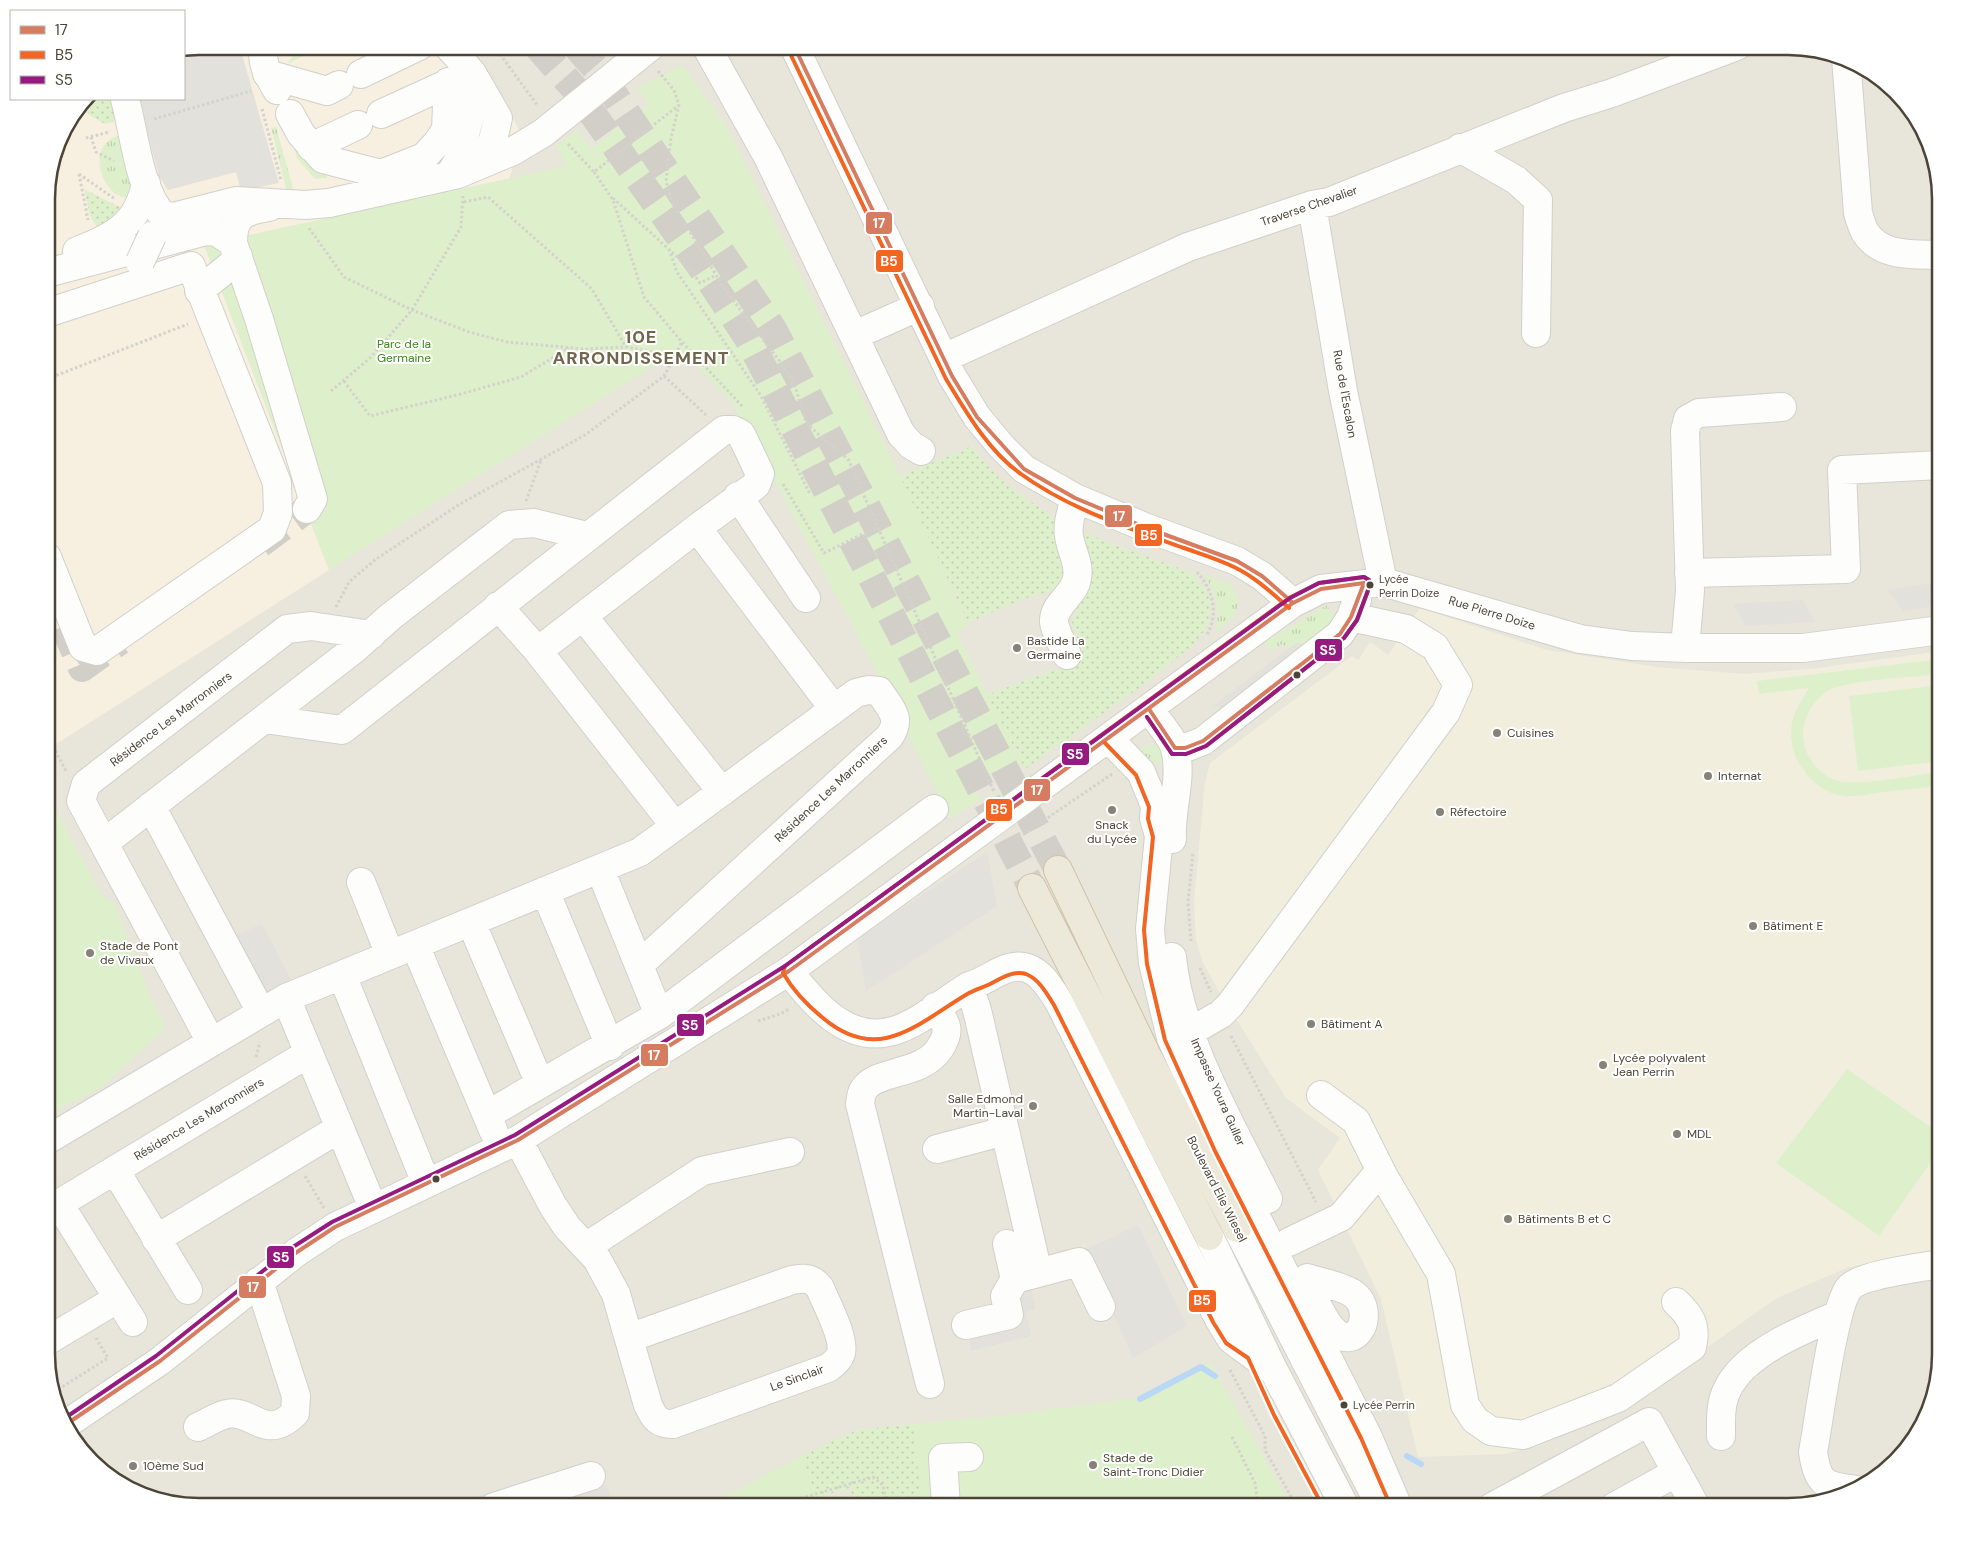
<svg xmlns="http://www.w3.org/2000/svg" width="1987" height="1553" viewBox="0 0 1987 1553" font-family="'DM Sans',sans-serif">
  <defs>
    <pattern id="grass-tufts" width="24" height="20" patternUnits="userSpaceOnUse" patternTransform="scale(1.25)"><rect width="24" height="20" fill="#def0cb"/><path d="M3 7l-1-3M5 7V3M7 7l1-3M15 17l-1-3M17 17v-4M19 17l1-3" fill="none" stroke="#c0cfaf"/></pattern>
    <pattern id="garden-dots" width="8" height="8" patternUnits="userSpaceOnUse" patternTransform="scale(1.25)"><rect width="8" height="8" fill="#def0cb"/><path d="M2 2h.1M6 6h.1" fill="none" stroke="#c0cfaf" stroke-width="1.8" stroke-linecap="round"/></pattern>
  </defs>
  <rect width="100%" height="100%" fill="#f3f2ed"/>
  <path fill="#e8e5da" d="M 199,46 L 1788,46 L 1846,58 L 1888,84 L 1925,132 L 1941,199 L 1941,1354 L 1929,1412 L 1903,1454 L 1855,1491 L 1788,1507 L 199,1507 L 141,1495 L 99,1469 L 62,1422 L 47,1363 L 47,189 L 62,131 L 87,99 L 184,99 L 184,49 Z"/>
  <path fill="#f7efdf" d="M 199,46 L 465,46 L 487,71 L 523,137 L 509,179 L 204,245 L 329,570 L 47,750 L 47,189 L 62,131 L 87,99 L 184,99 L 184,49 Z"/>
  <path fill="#f2eede" d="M 1420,608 L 1547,650 L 1657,667 L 1745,674 L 1818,668 L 1941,651 L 1941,1249 L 1849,1267 L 1777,1298 L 1621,1408 L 1538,1446 L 1504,1454 L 1418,1457 L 1381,1299 L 1318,1170 L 1340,1138 L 1286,1098 L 1236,1019 L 1240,1012 L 1224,1001 L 1202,961 L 1196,939 L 1194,902 L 1205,783 L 1210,763 L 1352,656 L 1358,660 L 1370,642 L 1388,655 Z"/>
  <path fill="url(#grass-tufts)" d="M 302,46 L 319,48 L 289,63 L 288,62 Z
    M 276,127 L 293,188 L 287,192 L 271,128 Z
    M 290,134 L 326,171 L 327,178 L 315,179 L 297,158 Z
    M 117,136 L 121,137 L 137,195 C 107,210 81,148 117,136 Z
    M 1203,574 L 1230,584 L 1239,600 L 1235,616 L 1216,632 C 1219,606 1218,595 1203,574 Z
    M 1327,605 L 1333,616 L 1333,626 L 1318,645 L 1296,643 L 1288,648 L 1282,644 L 1271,651 L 1265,642 Z
    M 1151,744 L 1162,749 L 1170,762 L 1143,763 L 1134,751 Z"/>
  <path fill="#def0cb" d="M 682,65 L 725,123 L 900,476 L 968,625 L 957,633 L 1022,764 L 998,780 L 993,773 L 973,786 L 980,800 L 950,818 L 870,659 L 732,402 L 687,357 L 657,364 L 329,570 L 204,245 L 566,166 L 557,145 L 577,130 L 591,149 L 649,104 L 637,88 Z
    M 1941,659 L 1941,674 C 1917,677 1845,680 1828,691 C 1813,700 1803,718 1803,736 C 1804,758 1823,781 1846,782 C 1875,784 1911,775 1941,772 L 1941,786 C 1919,788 1897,791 1875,793 C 1866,795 1855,797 1845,796 C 1814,794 1789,759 1791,730 C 1792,714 1801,701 1809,688 L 1759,694 L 1757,681 Z
    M 1941,685 L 1941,761 L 1858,771 L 1849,696 Z
    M 47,793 L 102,896 L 114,903 L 153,1003 L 155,1003 L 164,1024 L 164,1030 L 98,1090 L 47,1114 Z
    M 1847,1069 L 1941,1134 L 1941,1148 L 1879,1236 L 1776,1163 Z
    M 1210,1362 L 1292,1507 L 922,1507 L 913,1424 L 999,1416 L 1145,1397 Z
    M 802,1456 L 815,1498 L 785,1507 L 705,1507 Z"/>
  <path fill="url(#garden-dots)" d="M 87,99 L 113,99 L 116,121 L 105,124 L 86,113 L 82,105 Z
    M 84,189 L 124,209 L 100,232 L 90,216 Z
    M 972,446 C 994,478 1027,500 1060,521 L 1068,577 L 1057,589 L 1020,600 L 968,623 L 900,476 Z
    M 1078,529 L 1104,541 L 1190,572 L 1203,584 L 1209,597 L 1210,614 L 1208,626 L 1194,644 L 1146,683 L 1025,769 L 987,695 L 1050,671 L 1075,668 L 1082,653 L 1072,622 L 1089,579 Z
    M 913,1424 L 922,1507 L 856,1507 L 850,1488 L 815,1498 L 802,1456 L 857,1430 Z"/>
  <path fill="#e3e1dc" d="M 199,46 L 255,46 L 241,51 L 279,183 L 241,191 L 236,172 L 168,190 L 159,176 L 138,99 L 184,99 L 184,49 Z
    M 1941,582 L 1941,605 L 1903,611 L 1887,590 Z
    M 1803,600 L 1815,622 L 1746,626 L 1733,604 Z
    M 1296,643 L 1318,645 L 1233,709 L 1213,706 Z
    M 987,852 L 997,906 L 866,991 L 857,938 Z
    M 262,924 L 293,983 L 263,995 L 233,936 Z
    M 1138,1225 L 1187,1326 L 1133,1358 L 1085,1250 Z
    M 1031,1288 L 1036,1309 L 1026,1312 L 1031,1336 L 971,1351 L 966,1325 L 1005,1296 Z
    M 587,1462 L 590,1471 L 469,1507 L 467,1499 Z
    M 607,1484 L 612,1501 L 594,1507 L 534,1506 Z"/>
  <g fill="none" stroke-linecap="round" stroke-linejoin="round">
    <path stroke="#bad8f5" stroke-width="6" d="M 1140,1399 L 1201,1367 L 1215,1376
      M 1407,1456 L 1421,1464"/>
    <path stroke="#d2cfc9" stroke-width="28" stroke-dasharray="28 14" stroke-linecap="butt" d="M 260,544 L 307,509
      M 64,626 L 82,668 L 120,641"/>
    <path stroke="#d2cfc9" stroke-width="28" stroke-dasharray="28 14" stroke-linecap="butt" d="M 537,46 L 575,89 L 703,270 L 749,340 L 1032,888
      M 576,46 L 598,71 L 773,329 L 1058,870"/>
    <defs>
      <path id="minor" d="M 264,46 C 260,63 269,76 277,90
        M 448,46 L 472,73 L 498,118 L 493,140 L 481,164
        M 706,46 L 768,157 L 901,434 L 911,445 L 921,451
        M 794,46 L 952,376 L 977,417 L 1001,446 L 1024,469 L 1075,498 L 1147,528 L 1237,561 L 1262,576 L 1293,603
        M 1846,58 L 1858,213 C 1860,219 1862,227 1865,232 C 1881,258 1915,254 1941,255
        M 267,74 L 327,91 L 339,85
        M 361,74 L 419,46
        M 125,99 C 134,132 138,180 157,208 C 161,215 166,216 173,217 L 236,201 L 305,205 L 329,203 L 458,174 L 513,151 L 543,133 L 651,46
        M 290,114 L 301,134 L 323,159 L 381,174 L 424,157 L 437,143 L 446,130 L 448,82
        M 381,114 L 462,77
        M 311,147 L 358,125
        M 1460,148 L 1516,180 L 1538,200 L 1536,333
        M 449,176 L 458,161 L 478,84
        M 1312,205 L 1343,391 L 1383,582
        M 269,207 C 243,211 233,216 233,243 L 259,319 L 313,499 L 307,509
        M 77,251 C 115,237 138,224 146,183
        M 47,273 L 206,231 L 217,232 L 233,243
        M 199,291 L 231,265 L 238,256
        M 855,335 L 920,306
        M 944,358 L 1188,247 L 1312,205 L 1329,202 L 1564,108 L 1612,93 L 1737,46
        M 738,496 L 806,598
        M 697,528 L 834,709
        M 47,557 L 83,647 L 97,651 L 272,529 L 278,513 L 277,483 L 191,266 L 47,313
        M 1689,573 L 1846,569 L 1842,470 L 1941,465
        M 498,606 L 538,651 L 675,826
        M 583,616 L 722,792
        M 1688,648 L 1686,636 L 1690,591 L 1685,431 L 1688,419 L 1699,413 L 1782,407
        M 1067,655 C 1063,645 1055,632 1054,622 C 1053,604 1075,595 1077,578 C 1080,563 1071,551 1069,536 C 1067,523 1072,510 1075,498
        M 1149,709 C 1157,721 1172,736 1175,749 C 1183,777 1170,810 1172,839
        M 264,719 L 352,651 L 390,617 L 509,525 L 534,523 L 587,536
        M 1109,739 L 1141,772 L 1155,806 L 1154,818 L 1159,836 L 1150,929 L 1153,963 L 1171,1038 L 1221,1148 L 1367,1435 L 1398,1507
        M 1175,748 L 1185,748 L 1203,741 L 1340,634 L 1351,617 L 1357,600
        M 151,806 L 261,1012
        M 104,843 L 264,719 L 342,730 L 724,430 L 733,430 L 741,434 L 760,474 L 756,485 L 697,528 L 538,651
        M 600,869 L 659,1015
        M 361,882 L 390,955
        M 545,891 L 610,1046
        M 471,922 L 540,1084
        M 415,945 L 494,1132
        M 1172,957 C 1180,1039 1232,1126 1268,1199
        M 789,971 C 813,1003 847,1044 893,1031 C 918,1024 946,1000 969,986 C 981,983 990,976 1001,971 C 1031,957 1045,979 1059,1002 L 1219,1319 L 1231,1339 L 1274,1371
        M 342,975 L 426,1183
        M 969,986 L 977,1010 L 1038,1273 L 1079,1262 L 1101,1307
        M 286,998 L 640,852 L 856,693 L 868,690 L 879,691 C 890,708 903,718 889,737 L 639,965
        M 1190,1032 L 1221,1014 L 1230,1005 L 1446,712 L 1458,685 L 1435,647 L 1406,629 L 1351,617
        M 211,1042 L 81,801 L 86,784 L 287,629 L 311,626 L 371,635
        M 1321,1095 L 1356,1121 L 1383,1175 L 1441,1274 L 1465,1405 L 1475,1420 L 1491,1431 L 1523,1435 L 1618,1398 L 1692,1347 C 1697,1326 1691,1316 1676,1302
        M 487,1115 L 659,1015 L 934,809
        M 47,1140 L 286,998 L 373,1208
        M 518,1140 L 553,1206 L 567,1227 L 597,1259 L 616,1294 L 648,1405 C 654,1418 658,1424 673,1424 L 828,1368 C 833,1364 839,1360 841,1353 C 845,1338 826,1303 820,1288 C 812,1277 804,1278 792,1280 L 629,1338
        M 937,1149 L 1005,1131
        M 115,1170 L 188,1290
        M 59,1204 L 133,1322
        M 47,1211 L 309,1053
        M 1237,1228 L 1378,1501
        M 1209,1236 L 1274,1371 L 1345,1507
        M 156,1239 L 340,1128
        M 1289,1242 L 1341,1217 L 1373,1179 L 1383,1175
        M 1007,1244 L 1015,1279
        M 586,1247 L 702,1171 L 790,1152
        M 1307,1278 C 1322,1283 1339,1285 1352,1293 C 1381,1312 1351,1369 1322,1314 C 1315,1302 1309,1292 1307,1278 Z
        M 966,1325 L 1009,1315 L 1005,1296 L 1015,1279 L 1038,1273
        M 47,1341 L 117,1299
        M 930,1384 L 860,1104 C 861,1099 861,1092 864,1089 C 878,1069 922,1076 940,1048 C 952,1029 946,1024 935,1007
        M 65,1425 L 160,1361 L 297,1252 L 335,1227 L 518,1140 L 789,971 L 1293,603 L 1321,589 L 1383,582 L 1580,639 L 1632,646 L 1688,648 L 1803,648 L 1941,630
        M 198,1427 C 207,1423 217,1416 227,1414 C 252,1408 265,1443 295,1413 L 296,1396 L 259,1281
        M 1721,1436 C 1721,1420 1720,1404 1727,1390 C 1744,1353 1802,1330 1838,1315
        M 1856,1490 C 1825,1486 1818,1485 1813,1452 C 1819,1421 1833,1308 1849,1288 C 1860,1275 1922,1267 1941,1264
        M 494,1507 L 591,1476
        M 946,1507 L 943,1458 L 969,1457
        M 1492,1507 L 1649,1422 L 1696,1507
        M 1614,1507 L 1677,1472"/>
      <path id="highway" d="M 1058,870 L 1148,1058 L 1237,1228
        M 1032,888 L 1209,1236"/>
    </defs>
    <use href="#minor" stroke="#d1d0ca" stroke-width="30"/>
    <use href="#highway" stroke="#cec3a6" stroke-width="30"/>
    <path stroke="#d3d2cb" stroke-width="3" stroke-dasharray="2.5 2.5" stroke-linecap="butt" d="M 494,46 L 538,106
      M 658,71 L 674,90 L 679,105 L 671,138 L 666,181 L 673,204 L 724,288 L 781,363 L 794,383 L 806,422 L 824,440 L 848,459 L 994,792
      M 262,109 L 281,180
      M 154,119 L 251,91
      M 91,137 L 96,152 L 114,161
      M 86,138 L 109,132
      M 568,144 L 594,172 L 679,105
      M 594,172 L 613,200 L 644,297 L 682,342 L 743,407
      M 79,174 L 88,220
      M 79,174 L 115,199
      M 613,198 L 688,267 L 700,283 L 716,275
      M 464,202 L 488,197 L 592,289 L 626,347
      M 309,228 L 344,277 L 412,310 L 469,332 L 507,342 L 585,349 L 626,347 L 674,356
      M 669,249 L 677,272 L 761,396 L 810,494
      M 664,376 L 706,415
      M 47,379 L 188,324
      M 344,381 L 370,416 L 457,395 L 521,377 L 569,348
      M 331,391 L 370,358 L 412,310 L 461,227 L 463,196
      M 783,484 L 824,553 L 877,527
      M 526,501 L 541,460
      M 1197,572 C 1213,590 1219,613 1207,635
      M 336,607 L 349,582 L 376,559 L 460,504 L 585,435 L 664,376 L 682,342
      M 47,722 L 53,746 L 66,771
      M 1018,834 L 1024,834 L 1112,774
      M 1191,941 L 1188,903 L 1193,852
      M 1200,968 L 1211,992
      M 758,1021 L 780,1014 L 789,1009
      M 1231,1036 L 1316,1202
      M 256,1057 L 260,1042
      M 305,1176 L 324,1208
      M 1230,1370 L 1265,1436 L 1265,1450 L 1297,1507
      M 54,1392 L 108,1358 L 96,1338
      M 1232,1437 L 1255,1483 L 1258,1507
      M 605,1506 L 605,1507
      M 772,1507 L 873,1477 L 883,1485 L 887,1507"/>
    <use href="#minor" stroke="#fdfdfc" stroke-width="28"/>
    <use href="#highway" stroke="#ede9da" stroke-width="28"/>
    <defs>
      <path id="minor-bridge" d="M 140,262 L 152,236"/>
    </defs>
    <use href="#minor-bridge" stroke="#d1d0ca" stroke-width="30" stroke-linecap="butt"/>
    <use href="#minor-bridge" stroke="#fdfdfc" stroke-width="28"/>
    <defs>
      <path id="bus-1" d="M 794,46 L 952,376 L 977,417 L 1024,469 L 1075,498 L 1147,528 L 1237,561 L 1262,576 L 1293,603
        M 65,1425 L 160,1361 L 297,1252 L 335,1227 L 518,1140 L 789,971 L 1293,603 L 1321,589 L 1364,583 L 1351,617 L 1340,634 L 1203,741 L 1185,748 L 1175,748 L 1149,709"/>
      <path id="bus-2" d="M 788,49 L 946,379 C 966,412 989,452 1021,474 C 1069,509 1129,528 1184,548 C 1201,554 1218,559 1234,567 C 1255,577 1272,593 1289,608
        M 1147,717 L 1172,754 L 1186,754 L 1206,746 L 1344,638 L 1357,620 L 1370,585 L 1369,580 L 1364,577 L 1319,583 L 1289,598 L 785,966 L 783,973 C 793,990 808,1006 823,1018 C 880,1066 919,1022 969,993 C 976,989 984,987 990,984 C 1001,978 1014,970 1026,974 C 1039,979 1047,994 1054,1005 L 1213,1322 L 1226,1343 L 1248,1358 L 1274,1415 L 1323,1507
        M 1105,743 L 1136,775 L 1149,807 L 1148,819 L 1153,837 L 1144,930 L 1147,964 L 1165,1040 L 1215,1151 L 1361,1438 L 1391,1507"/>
      <path id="bus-3" d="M 62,1420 L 156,1356 L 293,1247 L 332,1222 L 515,1135 L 785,966 L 1290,598 L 1319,583 L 1364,577 L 1369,580 L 1370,585 L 1357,620 L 1344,638 L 1206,746 L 1186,754 L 1172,754 L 1147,717"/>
    </defs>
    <use href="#bus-1" stroke="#fff" stroke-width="8"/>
    <use href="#bus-2" stroke="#fff" stroke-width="8"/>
    <use href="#bus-3" stroke="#fff" stroke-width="8"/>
    <use href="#bus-1" stroke="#d67c60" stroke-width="4"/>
    <use href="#bus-2" stroke="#f26522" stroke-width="4"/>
    <use href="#bus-3" stroke="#951b81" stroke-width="4"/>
  </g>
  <g fill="#4c4537" stroke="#fff" stroke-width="2">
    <circle cx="1370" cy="585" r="4.5"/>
    <circle cx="1297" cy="675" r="4.5"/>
    <circle cx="436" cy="1179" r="4.5"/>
    <circle cx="1344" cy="1405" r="4.5"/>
  </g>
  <g fill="#868277" stroke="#fff" stroke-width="2">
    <circle cx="1017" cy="648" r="5"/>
    <circle cx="1497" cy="733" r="5"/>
    <circle cx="1708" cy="776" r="5"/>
    <circle cx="1112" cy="810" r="5"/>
    <circle cx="1440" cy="812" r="5"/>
    <circle cx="1753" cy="926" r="5"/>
    <circle cx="90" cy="953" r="5"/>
    <circle cx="1311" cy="1024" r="5"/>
    <circle cx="1603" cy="1065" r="5"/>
    <circle cx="1033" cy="1106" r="5"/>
    <circle cx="1677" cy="1134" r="5"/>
    <circle cx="1508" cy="1219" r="5"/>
    <circle cx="1093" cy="1465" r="5"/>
    <circle cx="133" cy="1466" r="5"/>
  </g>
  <g text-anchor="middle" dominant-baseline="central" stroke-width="4" stroke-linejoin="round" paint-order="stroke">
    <g font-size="11" fill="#4c4537" stroke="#fff" text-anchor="start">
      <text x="1379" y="579">Lycée<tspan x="1379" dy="14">Perrin Doize</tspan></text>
      <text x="1353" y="1405">Lycée Perrin</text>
    </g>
    <g font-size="12" fill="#4c4537" stroke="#fff">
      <text transform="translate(1309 206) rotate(-19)">Traverse Chevalier</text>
      <text transform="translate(1345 394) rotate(80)">Rue de l'Escalon</text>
      <text transform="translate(1492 613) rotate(17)">Rue Pierre Doize</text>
      <text transform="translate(171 719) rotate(-37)">Résidence Les Marronniers</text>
      <text transform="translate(831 789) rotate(-43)">Résidence Les Marronniers</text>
      <text transform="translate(1218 1092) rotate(66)">Impasse Youra Guller</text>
      <text transform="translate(199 1119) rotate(-31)">Résidence Les Marronniers</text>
      <text transform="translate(1217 1189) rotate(63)">Boulevard Elie Wiesel</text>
      <text transform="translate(797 1378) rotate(-20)">Le Sinclair</text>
    </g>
    <g font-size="12" fill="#3f8522" stroke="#fff">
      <text x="404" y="344">Parc de la<tspan x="404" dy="14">Germaine</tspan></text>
    </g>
    <g font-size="12" fill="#4c4537" stroke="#fff" text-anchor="start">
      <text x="1027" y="641">Bastide La<tspan x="1027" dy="14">Germaine</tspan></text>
      <text x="1507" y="733">Cuisines</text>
      <text x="1718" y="776">Internat</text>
      <text x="1450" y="812">Réfectoire</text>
      <text x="1112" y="825" text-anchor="middle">Snack<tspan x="1112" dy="14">du Lycée</tspan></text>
      <text x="1763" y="926">Bâtiment E</text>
      <text x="100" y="946">Stade de Pont<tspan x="100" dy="14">de Vivaux</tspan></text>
      <text x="1321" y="1024">Bâtiment A</text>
      <text x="1613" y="1058">Lycée polyvalent<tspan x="1613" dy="14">Jean Perrin</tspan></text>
      <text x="1023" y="1099" text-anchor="end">Salle Edmond<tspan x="1023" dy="14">Martin-Laval</tspan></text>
      <text x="1687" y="1134">MDL</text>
      <text x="1518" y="1219">Bâtiments B et C</text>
      <text x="1103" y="1458">Stade de<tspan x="1103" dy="14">Saint-Tronc Didier</tspan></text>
      <text x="143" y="1466">10ème Sud</text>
    </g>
    <g font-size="18" font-weight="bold" letter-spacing="1" fill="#70654d" stroke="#fff">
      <text x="641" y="337">10E<tspan x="641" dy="21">ARRONDISSEMENT</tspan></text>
    </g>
  </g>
  <path d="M0 0H1987V1553H0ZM199 55H1788A144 144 0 0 1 1932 199V1354A144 144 0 0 1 1788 1498H199A144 144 0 0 1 55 1354V199A144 144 0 0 1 199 55Z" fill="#fff" fill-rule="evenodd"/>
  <path fill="none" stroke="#4c4537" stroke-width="2.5" d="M199 55H1788A144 144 0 0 1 1932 199V1354A144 144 0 0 1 1788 1498H199A144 144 0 0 1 55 1354V199A144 144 0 0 1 199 55Z"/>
  <g stroke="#fff" stroke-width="2">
    <rect x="865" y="211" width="28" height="24" rx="5" fill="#d67c60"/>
    <rect x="875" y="249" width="29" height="24" rx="5" fill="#f26522"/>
    <rect x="1104" y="504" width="29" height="24" rx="5" fill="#d67c60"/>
    <rect x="1134" y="523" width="29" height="24" rx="5" fill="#f26522"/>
    <rect x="1314" y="638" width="29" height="24" rx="5" fill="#951b81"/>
    <rect x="1061" y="742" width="29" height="24" rx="5" fill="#951b81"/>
    <rect x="1023" y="778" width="28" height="24" rx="5" fill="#d67c60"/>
    <rect x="985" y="798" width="28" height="24" rx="5" fill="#f26522"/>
    <rect x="676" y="1013" width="29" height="24" rx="5" fill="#951b81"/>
    <rect x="640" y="1043" width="29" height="24" rx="5" fill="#d67c60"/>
    <rect x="266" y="1245" width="29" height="24" rx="5" fill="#951b81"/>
    <rect x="238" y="1275" width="29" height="24" rx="5" fill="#d67c60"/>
    <rect x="1188" y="1289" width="29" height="24" rx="5" fill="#f26522"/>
  </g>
  <g font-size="14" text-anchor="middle" font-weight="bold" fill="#fff">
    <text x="879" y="228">17</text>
    <text x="889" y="266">B5</text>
    <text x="1119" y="521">17</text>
    <text x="1149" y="540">B5</text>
    <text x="1328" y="655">S5</text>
    <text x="1075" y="759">S5</text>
    <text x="1037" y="795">17</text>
    <text x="999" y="814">B5</text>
    <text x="690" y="1030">S5</text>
    <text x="654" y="1060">17</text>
    <text x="281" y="1262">S5</text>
    <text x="253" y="1292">17</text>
    <text x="1202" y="1305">B5</text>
  </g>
  <rect x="10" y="10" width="175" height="90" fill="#ffffff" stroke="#b7b5af"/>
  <rect x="20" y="26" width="25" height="8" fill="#d67c60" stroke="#b7b5af"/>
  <text x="55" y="35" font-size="15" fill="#4c4537">17</text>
  <rect x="20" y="51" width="25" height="8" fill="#f26522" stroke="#b7b5af"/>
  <text x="55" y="60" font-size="15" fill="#4c4537">B5</text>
  <rect x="20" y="76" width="25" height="8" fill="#951b81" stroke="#b7b5af"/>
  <text x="55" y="85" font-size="15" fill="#4c4537">S5</text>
</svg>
